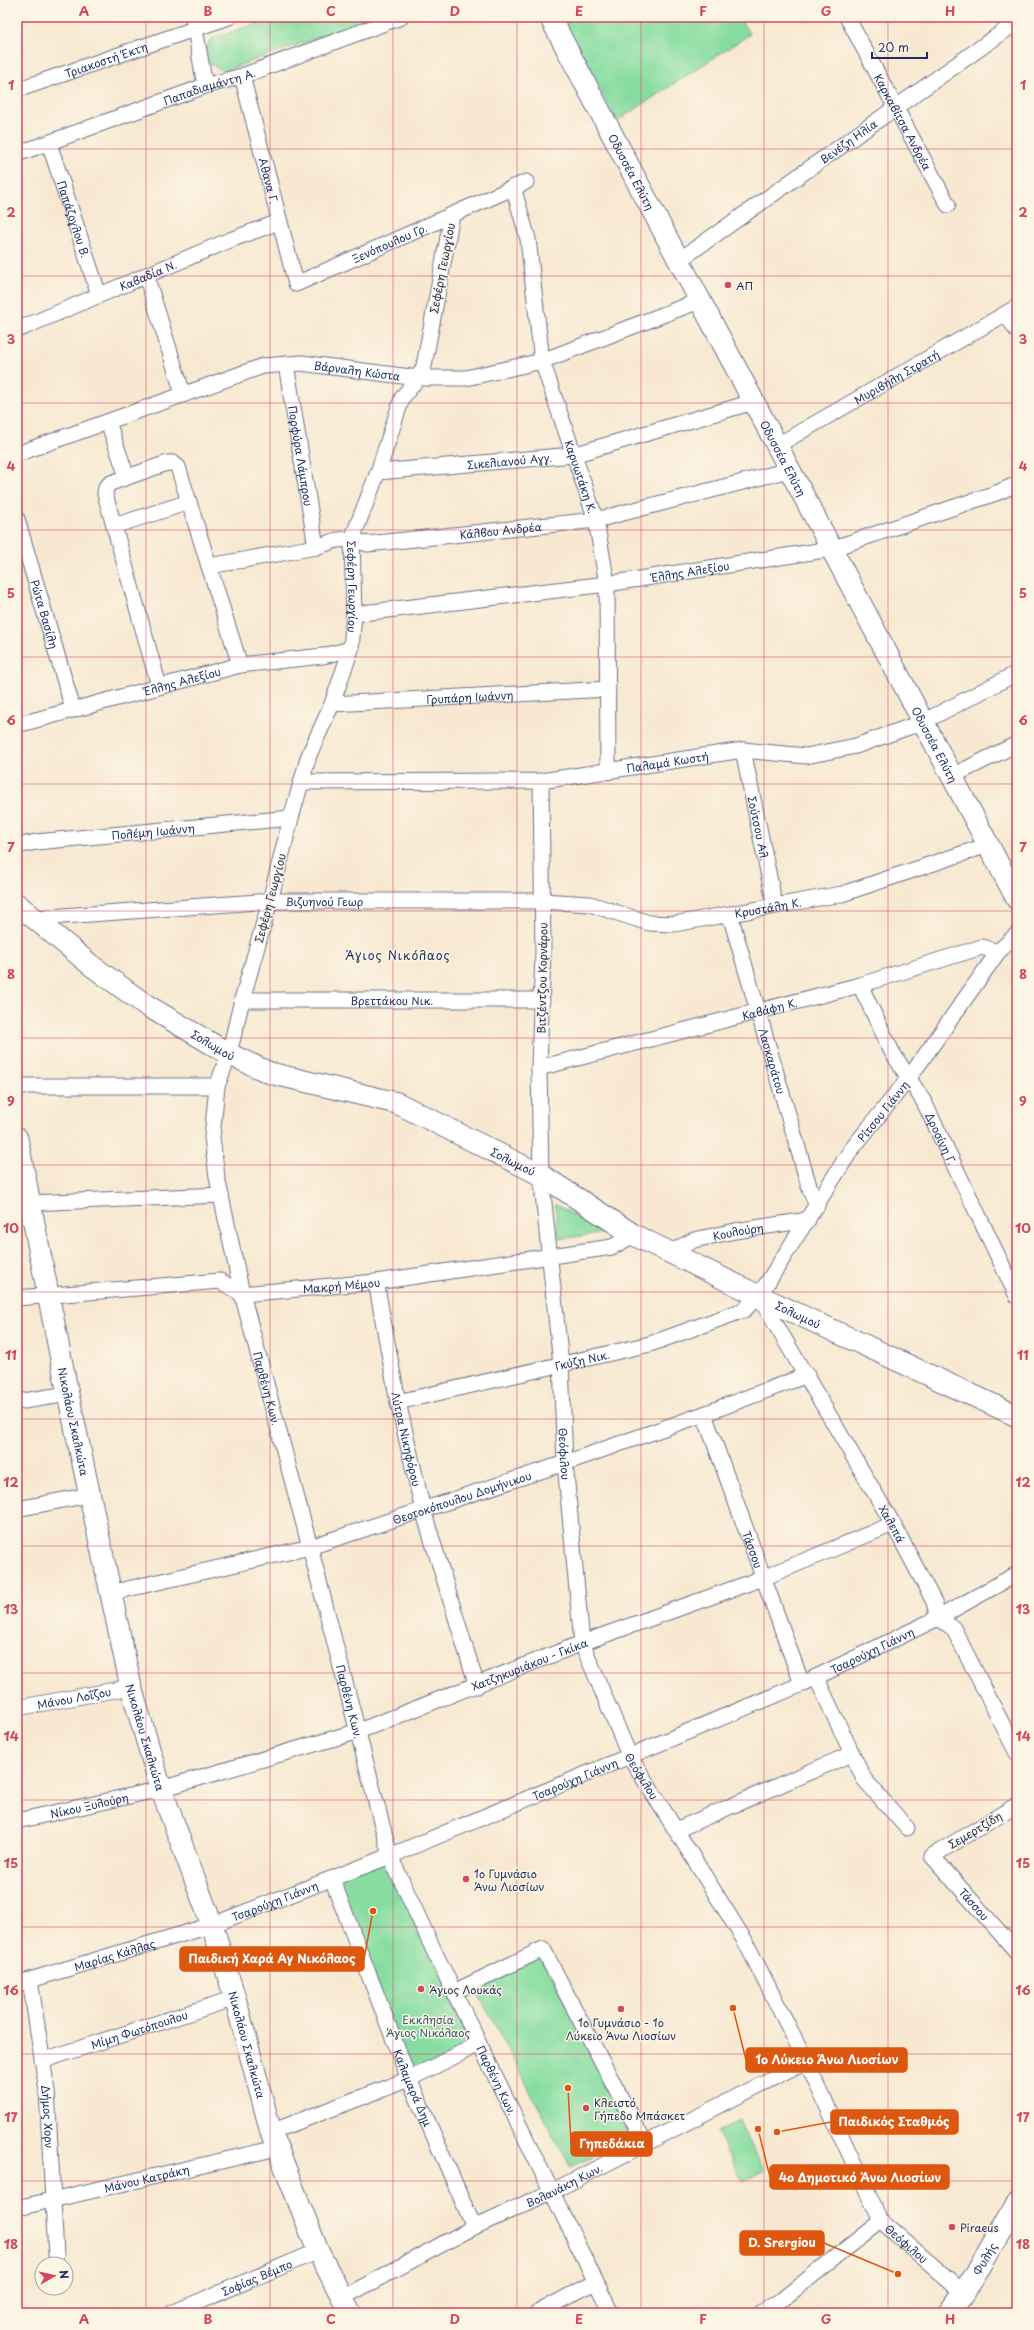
<svg xmlns="http://www.w3.org/2000/svg" width="1034" height="2330" viewBox="0 0 1034 2330" font-family="'Playpen Sans',sans-serif">
  <rect width="100%" height="100%" fill="#fcf5e5"/>
  <filter id="ink" filterUnits="userSpaceOnUse"><feTurbulence type="fractalNoise" baseFrequency=".025" numOctaves="2"/><feDisplacementMap in="SourceGraphic" scale="8" xChannelSelector="R" yChannelSelector="G"/><feConvolveMatrix kernelMatrix="1 2 1 2 8 2 1 2 1" color-interpolation-filters="sRGB"/></filter>
  <filter id="wash" filterUnits="userSpaceOnUse"><feTurbulence type="fractalNoise" baseFrequency=".012" numOctaves="4" result="noise"/><feDisplacementMap in="SourceGraphic" scale="16" xChannelSelector="R" yChannelSelector="G"/><feGaussianBlur stdDeviation="0.9" result="paint"/><feColorMatrix in="noise" values="0 0 0 0 0 0 0 0 0 0 0 0 0 0 0 0 0 1.4 0 .05"/><feComposite in="paint" operator="in"/></filter>
  <g filter="url(#wash)">
    <rect width="100%" height="100%" fill="#f8e8d1"/>
    <path fill="#87dda1" stroke="#518680" d="M 274,17 L 375,17 L 224,71 L 209,63 L 206,49 L 211,39 Z
      M 560,17 L 738,17 L 750,34 L 617,121 Z
      M 555,1204 L 604,1233 L 559,1239 Z
      M 390,1856 L 479,2044 L 409,2079 L 332,1879 Z
      M 541,1956 L 637,2130 L 571,2168 L 476,1989 Z
      M 739,2121 L 764,2171 L 743,2182 L 717,2132 Z"/>
  </g>
  <g filter="url(#ink)">
    <g fill="none" stroke-linecap="round" stroke-linejoin="round">
      <defs>
        <g id="street">
          <path d="M 193,17 L 205,86"/>
          <path id="s1" d="M 847,17 L 948,205"/>
          <path id="s2" d="M 242,76 L 296,284 L 526,182"/>
          <path id="s3" d="M 17,90 L 229,17"/>
          <path id="s4" d="M 49,143 L 99,295"/>
          <path id="s5" d="M 17,154 L 205,86 L 242,76 L 401,17"/>
          <path id="s6" d="M 513,187 L 528,239 L 542,361 L 596,520 L 607,584 L 608,772"/>
          <path id="s7" d="M 452,215 L 424,366 L 418,378 L 402,398 L 378,472 L 352,539 L 354,614 L 351,649 L 332,704 L 309,755 L 291,818 L 270,901 L 242,1000 L 229,1054 L 217,1086 L 212,1137 L 217,1177 L 242,1294 L 310,1547 L 390,1856 L 435,1953 L 611,2313"/>
          <path id="s8" d="M 678,261 L 1017,22"/>
          <path d="M 146,275 L 183,394"/>
          <path d="M 1006,314 L 1017,331"/>
          <path id="s9" d="M 17,330 L 230,240 L 279,222"/>
          <path id="s10" d="M 286,364 L 316,547"/>
          <path d="M 108,422 L 127,477"/>
          <path id="s11" d="M 776,446 L 1017,307"/>
          <path id="s12" d="M 17,454 L 263,366 L 301,363 L 418,378 L 466,378 L 542,361 L 699,301"/>
          <path id="s13" d="M 378,472 L 573,455 L 753,402"/>
          <path id="s14" d="M 17,519 L 73,709"/>
          <path d="M 114,526 L 189,502"/>
          <path id="s15" d="M 209,566 L 316,547 L 337,540 L 352,539 L 367,544 L 596,520 L 789,470"/>
          <path id="s16" d="M 354,614 L 607,584 L 831,549 L 999,492 L 1017,484"/>
          <path d="M 159,686 L 105,494 L 106,487 L 111,483 L 167,463 L 173,463 L 178,467 L 240,665"/>
          <path id="s17" d="M 332,704 L 608,689"/>
          <path id="s18" d="M 17,725 L 240,665 L 323,656 L 351,649"/>
          <path id="s19" d="M 743,750 L 775,906"/>
          <path d="M 952,776 L 1017,744"/>
          <path id="s20" d="M 541,781 L 543,952 L 539,1068 L 541,1175 L 561,1364 L 565,1463 L 582,1643 L 629,1755 L 745,1941 L 806,2061 L 881,2221 L 964,2293"/>
          <path id="s21" d="M 301,782 L 541,781 L 743,750 L 806,756 L 856,746 L 923,722 L 1017,673"/>
          <path id="s22" d="M 17,846 L 36,842 L 291,818"/>
          <path id="s23" d="M 730,915 L 809,1186 L 817,1206"/>
          <path id="s24" d="M 35,918 L 270,901 L 542,901 L 590,904 L 649,923 L 674,924 L 842,894 L 988,845"/>
          <path id="s25" d="M 860,985 L 892,1052 L 924,1102 L 1017,1296"/>
          <path id="s26" d="M 242,1000 L 542,1000"/>
          <path id="s27" d="M 539,1068 L 860,985 L 982,947 L 998,952"/>
          <path d="M 17,1086 L 217,1086"/>
          <path d="M 29,1203 L 221,1195"/>
          <path id="s28" d="M 671,1252 L 694,1240 L 735,1231 L 808,1220"/>
          <path id="s29" d="M 376,1282 L 398,1402 L 423,1510 L 477,1686"/>
          <path id="s30" d="M 759,1296 L 893,1524 L 934,1602 L 938,1618 L 953,1628 L 1017,1753"/>
          <path id="s31" d="M 17,1298 L 220,1281 L 242,1294 L 376,1282 L 612,1247 L 634,1235"/>
          <path d="M 17,1402 L 68,1394"/>
          <path id="s32" d="M 398,1402 L 650,1344 L 744,1310 L 759,1296 L 851,1150 L 909,1078 L 998,952 L 1017,934"/>
          <path id="s33" d="M 704,1414 L 802,1684"/>
          <path d="M 17,1509 L 89,1495"/>
          <path id="s34" d="M 110,1593 L 310,1547 L 565,1463 L 704,1414 L 807,1375"/>
          <path d="M 816,1677 L 864,1779 L 907,1828"/>
          <path id="s35" d="M 17,1708 L 131,1687"/>
          <path id="s36" d="M 1017,1805 L 932,1856 L 1017,1952"/>
          <path id="s37" d="M 17,1821 L 161,1789 L 359,1731 L 582,1643 L 763,1578 L 893,1524"/>
          <path d="M 676,1830 L 851,1754"/>
          <path id="s38" d="M 332,1879 L 409,2079 L 474,2227"/>
          <path id="s39" d="M 30,1980 L 47,2091 L 56,2255"/>
          <path id="s40" d="M 17,1984 L 212,1925 L 390,1856 L 802,1684 L 938,1618 L 1017,1574"/>
          <path d="M 454,1992 L 543,1949 L 645,2144"/>
          <path id="s41" d="M 44,2060 L 235,1998"/>
          <path d="M 271,2132 L 409,2079 L 479,2044"/>
          <path id="s42" d="M 17,2208 L 277,2148"/>
          <path id="s43" d="M 342,2298 L 474,2227 L 551,2192 L 806,2061"/>
          <path id="s44" d="M 172,2313 L 318,2251"/>
          <path d="M 537,2313 L 595,2282"/>
          <path d="M 761,2313 L 779,2302 L 881,2221"/>
        </g>
        <g id="secondary">
          <path id="s45" d="M 550,17 L 1017,899"/>
          <path id="s46" d="M 17,904 L 92,966 L 146,1005 L 229,1054 L 270,1073 L 397,1103 L 541,1175 L 634,1235 L 759,1296 L 1017,1416"/>
          <path id="s47" d="M 17,1138 L 68,1394 L 131,1687 L 161,1789 L 212,1925 L 235,1998 L 271,2132 L 318,2251 L 350,2313"/>
        </g>
        <g id="primary">
          <path id="s48" d="M 949,2313 L 964,2293 L 1017,2203"/>
        </g>
      </defs>
      <use href="#street" stroke="#687086" stroke-width="17"/>
      <use href="#secondary" stroke="#687086" stroke-width="23"/>
      <use href="#primary" stroke="#687086" stroke-width="24"/>
      <use href="#street" stroke="#fff" stroke-width="15"/>
      <use href="#secondary" stroke="#fff" stroke-width="21"/>
      <use href="#primary" stroke="#fff" stroke-width="22"/>
    </g>
  </g>
  <path fill="none" stroke="#d1495b" stroke-width="1" stroke-opacity="0.55" d="M 146,17 L 146,2313M 270,17 L 270,2313M 393,17 L 393,2313M 517,17 L 517,2313M 641,17 L 641,2313M 764,17 L 764,2313M 888,17 L 888,2313M 17,149 L 1017,149M 17,276 L 1017,276M 17,403 L 1017,403M 17,530 L 1017,530M 17,657 L 1017,657M 17,784 L 1017,784M 17,911 L 1017,911M 17,1038 L 1017,1038M 17,1165 L 1017,1165M 17,1292 L 1017,1292M 17,1419 L 1017,1419M 17,1546 L 1017,1546M 17,1673 L 1017,1673M 17,1800 L 1017,1800M 17,1927 L 1017,1927M 17,2054 L 1017,2054M 17,2181 L 1017,2181"/>
  <g fill="#d1495b" stroke="#fcf5e5" stroke-width="1.5">
    <circle cx="728" cy="285" r="4"/>
    <circle cx="466" cy="1879" r="4"/>
    <circle cx="421" cy="1989" r="4"/>
    <circle cx="621" cy="2009" r="4"/>
    <circle cx="586" cy="2108" r="4"/>
    <circle cx="952" cy="2227" r="4"/>
  </g>
  <g text-anchor="middle" dominant-baseline="central" stroke-width="3" stroke-linejoin="round" paint-order="stroke">
    <g font-size="11" fill="#1b2f5e" stroke="#fcf5e5">
      <text stroke="none"><textPath href="#s3" startOffset="94">Τριακοστή Έκτη</textPath></text>
      <text stroke="none"><textPath href="#s5" startOffset="204">Παπαδιαμάντη Α.</textPath></text>
      <text stroke="none"><textPath href="#s1" startOffset="119">Καρκαβίτσα Ανδρέα</textPath></text>
      <text stroke="none"><textPath href="#s8" startOffset="208">Βενέζη Ηλία</textPath></text>
      <text stroke="none"><textPath href="#s45" startOffset="175">Οδυσσέα Ελύτη</textPath></text>
      <text stroke="none"><textPath href="#s2" startOffset="108">Αθανα Γ.</textPath></text>
      <text stroke="none"><textPath href="#s4" startOffset="80">Παπάζογλου Β.</textPath></text>
      <text stroke="none"><textPath href="#s2" startOffset="317">Ξενόπουλου Γρ.</textPath></text>
      <text transform="translate(442 268) rotate(-79)">Σεφέρη Γεωργίου</text>
      <text stroke="none"><textPath href="#s9" startOffset="142">Καβαδία Ν.</textPath></text>
      <text stroke="none"><textPath href="#s12" startOffset="356">Βάρναλη Κώστα</textPath></text>
      <text stroke="none"><textPath href="#s11" startOffset="139">Μυριβήλη Στρατή</textPath></text>
      <text stroke="none"><textPath href="#s10" startOffset="93">Πορφύρα Λάμπρου</textPath></text>
      <text stroke="none"><textPath href="#s45" startOffset="499">Οδυσσέα Ελύτη</textPath></text>
      <text stroke="none"><textPath href="#s13" startOffset="132">Σικελιανού Αγγ.</textPath></text>
      <text stroke="none"><textPath href="#s6" startOffset="299">Καρυωτάκη Κ.</textPath></text>
      <text stroke="none"><textPath href="#s15" startOffset="296">Κάλβου Ανδρέα</textPath></text>
      <text stroke="none"><textPath href="#s16" startOffset="339">Έλλης Αλεξίου</textPath></text>
      <text stroke="none"><textPath href="#s7" startOffset="390">Σεφέρη Γεωργίου</textPath></text>
      <text stroke="none"><textPath href="#s14" startOffset="99">Ρώτα Βασίλη</textPath></text>
      <text stroke="none"><textPath href="#s18" startOffset="171">Έλλης Αλεξίου</textPath></text>
      <text stroke="none"><textPath href="#s17" startOffset="138">Γρυπάρη Ιωάννη</textPath></text>
      <text stroke="none"><textPath href="#s45" startOffset="823">Οδυσσέα Ελύτη</textPath></text>
      <text stroke="none"><textPath href="#s21" startOffset="368">Παλαμά Κωστή</textPath></text>
      <text stroke="none"><textPath href="#s19" startOffset="80">Σούτσου Αλ.</textPath></text>
      <text stroke="none"><textPath href="#s22" startOffset="137">Πολέμη Ιωάννη</textPath></text>
      <text transform="translate(270 898) rotate(-75)">Σεφέρη Γεωργίου</text>
      <text stroke="none"><textPath href="#s24" startOffset="290">Βιζυηνού Γεωρ</textPath></text>
      <text stroke="none"><textPath href="#s24" startOffset="738">Κρυστάλη Κ.</textPath></text>
      <text transform="translate(542 978) rotate(-89)">Βιτζέντζου Κορνάρου</text>
      <text stroke="none"><textPath href="#s26" startOffset="150">Βρεττάκου Νικ.</textPath></text>
      <text stroke="none"><textPath href="#s27" startOffset="238">Καβάφη Κ.</textPath></text>
      <text stroke="none"><textPath href="#s46" startOffset="242">Σολωμού</textPath></text>
      <text stroke="none"><textPath href="#s23" startOffset="152">Λασκαράτου</textPath></text>
      <text stroke="none"><textPath href="#s32" startOffset="602">Ρίτσου Γιάννη</textPath></text>
      <text stroke="none"><textPath href="#s25" startOffset="174">Δροσίνη Γ.</textPath></text>
      <text stroke="none"><textPath href="#s46" startOffset="566">Σολωμού</textPath></text>
      <text stroke="none"><textPath href="#s28" startOffset="71">Κουλούρη</textPath></text>
      <text stroke="none"><textPath href="#s31" startOffset="329">Μακρή Μέμου</textPath></text>
      <text stroke="none"><textPath href="#s46" startOffset="890">Σολωμού</textPath></text>
      <text stroke="none"><textPath href="#s32" startOffset="189">Γκύζη Νικ.</textPath></text>
      <text stroke="none"><textPath href="#s7" startOffset="1219">Παρθένη Κων.</textPath></text>
      <text stroke="none"><textPath href="#s47" startOffset="289">Νικολάου Σκαλκώτα</textPath></text>
      <text stroke="none"><textPath href="#s29" startOffset="160">Λύτρα Νικηφόρου</textPath></text>
      <text stroke="none"><textPath href="#s20" startOffset="674">Θεόφιλου</textPath></text>
      <text stroke="none"><textPath href="#s34" startOffset="365">Θεοτοκόπουλου Δομήνικου</textPath></text>
      <text stroke="none"><textPath href="#s30" startOffset="264">Χαλεπά</textPath></text>
      <text stroke="none"><textPath href="#s33" startOffset="144">Τάσσου</textPath></text>
      <text stroke="none"><textPath href="#s40" startOffset="919">Τσαρούχη Γιάννη</textPath></text>
      <text stroke="none"><textPath href="#s37" startOffset="537">Χατζηκυριάκου - Γκίκα</textPath></text>
      <text stroke="none"><textPath href="#s35" startOffset="58">Μάνου Λοΐζου</textPath></text>
      <text stroke="none"><textPath href="#s7" startOffset="1543">Παρθένη Κων.</textPath></text>
      <text stroke="none"><textPath href="#s47" startOffset="613">Νικολάου Σκαλκώτα</textPath></text>
      <text stroke="none"><textPath href="#s20" startOffset="1010">Θεόφιλου</textPath></text>
      <text stroke="none"><textPath href="#s40" startOffset="595">Τσαρούχη Γιάννη</textPath></text>
      <text stroke="none"><textPath href="#s37" startOffset="74">Νίκου Ξυλούρη</textPath></text>
      <text transform="translate(975 1830) rotate(-31)">Σεμερτζίδη</text>
      <text stroke="none"><textPath href="#s40" startOffset="271">Τσαρούχη Γιάννη</textPath></text>
      <text stroke="none"><textPath href="#s36" startOffset="163">Τάσσου</textPath></text>
      <text stroke="none"><textPath href="#s40" startOffset="102">Μαρίας Κάλλας</textPath></text>
      <text stroke="none"><textPath href="#s41" startOffset="100">Μίμη Φωτόπουλου</textPath></text>
      <text stroke="none"><textPath href="#s47" startOffset="937">Νικολάου Σκαλκώτα</textPath></text>
      <text stroke="none"><textPath href="#s7" startOffset="1951">Παρθένη Κων.</textPath></text>
      <text stroke="none"><textPath href="#s38" startOffset="224">Καλαμαρά Δημ</textPath></text>
      <text stroke="none"><textPath href="#s39" startOffset="138">Δήμος Χορν</textPath></text>
      <text stroke="none"><textPath href="#s42" startOffset="133">Μάνου Κατράκη</textPath></text>
      <text stroke="none"><textPath href="#s43" startOffset="249">Βολανάκη Κων.</textPath></text>
      <text stroke="none"><textPath href="#s20" startOffset="1550">Θεόφιλου</textPath></text>
      <text stroke="none"><textPath href="#s48" startOffset="65">Φυλής</textPath></text>
      <text stroke="none"><textPath href="#s44" startOffset="92">Σοφίας Βέμπο</textPath></text>
    </g>
    <g font-size="11" fill="#1b2f5e" stroke="#fcf5e5" text-anchor="start">
      <text x="736" y="285">ΑΠ</text>
      <text x="474" y="1873">1ο Γυμνάσιο<tspan x="474" dy="13">Άνω Λιοσίων</tspan></text>
      <text x="429" y="1989">Άγιος Λουκάς</text>
      <text x="621" y="2022" text-anchor="middle">1ο Γυμνάσιο - 1ο<tspan x="621" dy="13">Λύκειο Άνω Λιοσίων</tspan></text>
      <text x="594" y="2102">Κλειστό<tspan x="594" dy="13">Γήπεδο Μπάσκετ</tspan></text>
      <text x="960" y="2227">Piraeus</text>
    </g>
    <g font-size="11" fill="#365a6f" stroke="#fcf5e5">
      <text x="428" y="2019">Εκκλησία<tspan x="428" dy="13">Άγιος Νικόλαος</tspan></text>
    </g>
    <g font-size="12" letter-spacing="1" fill="#1b2f5e" stroke="#fcf5e5">
      <text x="398" y="955">Άγιος Νικόλαος</text>
    </g>
  </g>
  <path fill="none" stroke="#de5710" stroke-width="1.5" d="M373 1911L364 1959M733 2008L746 2060M777 2132L831 2122M568 2088L571 2144M758 2129L770 2177M898 2274L824 2243"/>
  <g fill="#de5710" stroke="#fcf5e5" stroke-width="1.5">
    <circle cx="373" cy="1911" r="4"/>
    <circle cx="733" cy="2008" r="4"/>
    <circle cx="777" cy="2132" r="4"/>
    <circle cx="568" cy="2088" r="4"/>
    <circle cx="758" cy="2129" r="4"/>
    <circle cx="898" cy="2274" r="4"/>
  </g>
  <g fill="#de5710" stroke="#de5710" stroke-width="1.5">
    <rect x="180" y="1947" width="184" height="24" rx="4"/>
    <rect x="746" y="2048" width="161" height="24" rx="4"/>
    <rect x="831" y="2110" width="127" height="24" rx="4"/>
    <rect x="571" y="2132" width="81" height="24" rx="4"/>
    <rect x="770" y="2165" width="179" height="24" rx="4"/>
    <rect x="740" y="2231" width="84" height="24" rx="4"/>
  </g>
  <g font-size="12" text-anchor="middle" font-weight="bold" fill="#fff">
    <text x="272" y="1963">Παιδική Χαρά Αγ Νικόλαος</text>
    <text x="827" y="2064">1ο Λύκειο Άνω Λιοσίων</text>
    <text x="894" y="2126">Παιδικός Σταθμός</text>
    <text x="612" y="2148">Γηπεδάκια</text>
    <text x="860" y="2182">4ο Δημοτικό Άνω Λιοσίων</text>
    <text x="782" y="2247">D. Srergiou</text>
  </g>
  <rect width="1034" height="2330" fill="none" stroke="#fcf5e5" stroke-width="44"/>
  <g transform="translate(54 2276) rotate(82)"><circle r="19" fill="#fcf5e5" stroke="#a2a6af"/>
  <path d="M0-3L7 15L0 10L-7 15Z" fill="#d1495b"/>
  <text y="-6" font-size="11" font-weight="bold" text-anchor="middle" fill="#1b2f5e">N</text>
  </g>
  <path d="M872 52v6h55v-6" fill="none" stroke="#1b2f5e" stroke-width="2"/>
  <text x="878" y="52" font-size="12" fill="#1b2f5e" stroke="#fcf5e5" stroke-width="3" paint-order="stroke">20 m</text>
  <rect x="22" y="22" width="990" height="2286" fill="none" stroke="#d1495b" stroke-width="1.5"/>
  <g font-size="13" text-anchor="middle" font-weight="bold" fill="#d1495b">
    <text x="84" y="16">A</text>
    <text x="208" y="16">B</text>
    <text x="331" y="16">C</text>
    <text x="455" y="16">D</text>
    <text x="579" y="16">E</text>
    <text x="703" y="16">F</text>
    <text x="826" y="16">G</text>
    <text x="950" y="16">H</text>
    <text x="11" y="90">1</text>
    <text x="1023" y="90">1</text>
    <text x="11" y="217">2</text>
    <text x="1023" y="217">2</text>
    <text x="11" y="344">3</text>
    <text x="1023" y="344">3</text>
    <text x="11" y="471">4</text>
    <text x="1023" y="471">4</text>
    <text x="11" y="598">5</text>
    <text x="1023" y="598">5</text>
    <text x="11" y="725">6</text>
    <text x="1023" y="725">6</text>
    <text x="11" y="852">7</text>
    <text x="1023" y="852">7</text>
    <text x="11" y="979">8</text>
    <text x="1023" y="979">8</text>
    <text x="11" y="1106">9</text>
    <text x="1023" y="1106">9</text>
    <text x="11" y="1233">10</text>
    <text x="1023" y="1233">10</text>
    <text x="11" y="1360">11</text>
    <text x="1023" y="1360">11</text>
    <text x="11" y="1487">12</text>
    <text x="1023" y="1487">12</text>
    <text x="11" y="1614">13</text>
    <text x="1023" y="1614">13</text>
    <text x="11" y="1741">14</text>
    <text x="1023" y="1741">14</text>
    <text x="11" y="1868">15</text>
    <text x="1023" y="1868">15</text>
    <text x="11" y="1995">16</text>
    <text x="1023" y="1995">16</text>
    <text x="11" y="2122">17</text>
    <text x="1023" y="2122">17</text>
    <text x="11" y="2249">18</text>
    <text x="1023" y="2249">18</text>
    <text x="84" y="2324">A</text>
    <text x="208" y="2324">B</text>
    <text x="331" y="2324">C</text>
    <text x="455" y="2324">D</text>
    <text x="579" y="2324">E</text>
    <text x="703" y="2324">F</text>
    <text x="826" y="2324">G</text>
    <text x="950" y="2324">H</text>
  </g>
</svg>
